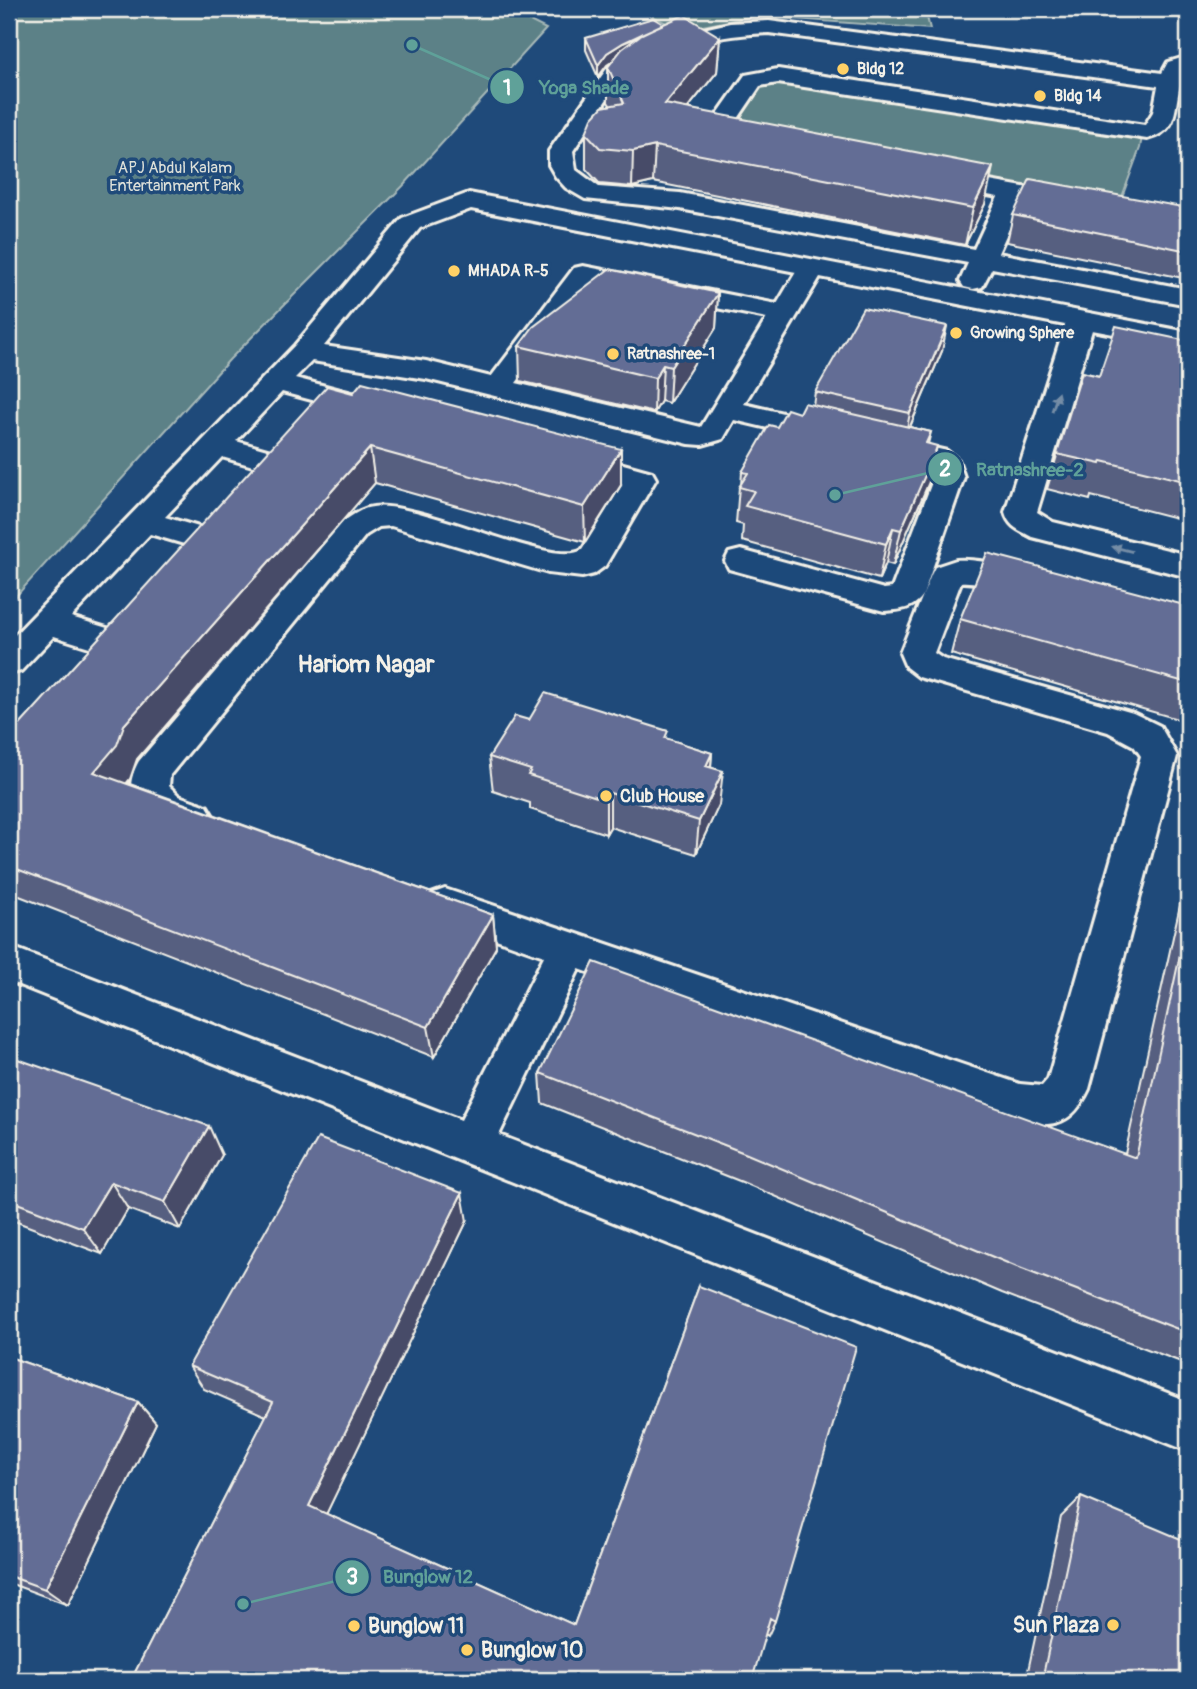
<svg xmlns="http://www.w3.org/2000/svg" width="1197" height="1689" viewBox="0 0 1197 1689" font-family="Pangolin,sans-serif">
  <rect width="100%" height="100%" fill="#1f4a7a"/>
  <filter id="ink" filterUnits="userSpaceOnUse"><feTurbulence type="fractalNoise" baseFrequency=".0143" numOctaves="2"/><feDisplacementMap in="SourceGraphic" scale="14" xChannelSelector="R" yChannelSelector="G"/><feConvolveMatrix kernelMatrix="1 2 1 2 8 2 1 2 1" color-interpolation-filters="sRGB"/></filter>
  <g filter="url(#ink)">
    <path fill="#5c8187" stroke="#a8b9b8" stroke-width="2" d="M 9,9 L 506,9 L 546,29 L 403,186 L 230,359 L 9,604 Z
      M 666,9 L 925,9 L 930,29 L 754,16 L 682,30 L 644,13 Z
      M 763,78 L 1143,131 L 1140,148 L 1119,205 L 725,127 Z"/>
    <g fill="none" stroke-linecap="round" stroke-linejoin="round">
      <defs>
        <path id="minor" d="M 769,21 L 1162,73 L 1168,62 L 1188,56 C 1189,68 1184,70 1181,82 C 1173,108 1180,131 1147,139 L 778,83 L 760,86 L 731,129 L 735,134 L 757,139 L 761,144 L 757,149 C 741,153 710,149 707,129 L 745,75 L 778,69 L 1145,125 L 1153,112 L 1158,86 L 769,33 C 722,35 663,44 626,76 C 611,88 586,133 573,151 L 576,170 L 599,187 L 680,193 L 974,249 L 998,197 L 930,184 L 927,179 L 930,174 L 939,172 L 1073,196 L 1082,199 L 1086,204 L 1082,209 L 1073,212 L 1021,202 L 998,253 L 1188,289 L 1188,305 L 992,268 L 982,287 L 973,289 L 964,287 L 960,281 L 968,263 L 680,209 L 585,199 L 566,188 L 556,177 L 549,165 L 549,151 L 608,67 L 624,57 L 681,34 L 730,23 Z
          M 469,193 L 1188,332 L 1188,348 L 1092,330 L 1037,512 L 1053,522 L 1188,555 L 1188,577 L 1032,537 C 1019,530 1009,527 1005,512 L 1065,325 L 820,277 L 744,404 L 947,451 L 958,460 L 964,477 L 923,595 C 914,609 900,610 884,611 L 729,569 L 725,561 L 729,553 L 741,550 L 884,589 L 892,588 L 934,477 L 932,471 L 926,465 L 734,420 L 723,439 L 702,445 L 689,444 L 426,379 L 312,361 L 295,378 L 382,401 L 387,407 L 382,413 L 372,416 L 282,392 L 236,441 L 288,456 L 292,463 L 288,470 L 277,473 L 222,457 L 165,517 L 219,533 L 224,540 L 219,547 L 208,551 L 150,534 L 71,617 L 127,634 L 132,643 L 127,652 L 115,655 L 54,636 L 21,671 L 9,674 L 9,641 L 295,345 L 402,218 ZM 471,209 L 796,272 L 777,304 L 583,266 L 574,268 L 491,377 L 426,361 L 324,346 L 420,228 ZM 590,283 L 767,318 L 701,427 L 516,383 Z
          M 569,449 L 652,472 L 656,479 L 605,566 L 594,574 L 582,577 L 548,573 L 391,526 L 379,527 L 366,535 L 170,775 L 169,786 L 179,796 L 207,806 L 213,816 L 207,826 C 185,834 141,819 132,793 C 129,783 134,770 139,761 L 344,521 C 353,515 362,508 373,507 C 418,500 554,569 582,550 L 623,484 L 558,465 L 554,458 L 558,451 Z
          M 956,560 C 977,558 1035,569 1046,587 L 1041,595 C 1014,602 989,580 961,582 L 934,653 L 943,659 L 1133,713 L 1160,726 L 1177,756 L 1089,1089 C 1072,1125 1056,1126 1020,1124 L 579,969 L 499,1135 L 1188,1401 L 1188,1451 L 9,981 L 9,946 L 461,1120 L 544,956 L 431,916 L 425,905 L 431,894 L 445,889 L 1020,1084 L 1042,1086 L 1048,1079 L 1141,756 L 1134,746 L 1108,732 L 919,677 L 906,667 L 900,653 L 931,575 L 935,567 Z"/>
      </defs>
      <use href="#minor" stroke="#f4f1e8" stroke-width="6"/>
      <use href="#minor" fill="#1f4a7a" fill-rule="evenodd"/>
    </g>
    <path fill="#565e80" stroke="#f4f1e8" stroke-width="2" d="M 663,24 L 720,37 L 717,72 L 688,108 L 985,204 L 965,245 L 653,182 L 632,187 L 600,184 L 586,169 L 586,133 L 610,105 L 608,102 L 608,67 L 613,61 L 607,65 L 598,77 L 586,50 L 586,38 Z
      M 1188,208 L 1188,279 L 1007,242 L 1013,215 Z
      M 718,293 L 716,328 L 669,403 L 661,401 L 654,413 L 520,381 L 519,346 Z
      M 1188,341 L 1188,521 L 1091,496 L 1090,500 L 1047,489 L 1082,372 L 1099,376 Z
      M 942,351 L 910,427 L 931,432 L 928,444 L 929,482 L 893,565 L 886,563 L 879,579 L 742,541 L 743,525 L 736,523 L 739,487 L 741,485 L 742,472 L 777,427 L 799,413 L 813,405 L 815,392 Z
      M 353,393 L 621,485 L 585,542 L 375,483 L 137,759 L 130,779 L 127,783 L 493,915 L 496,947 L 434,1057 L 9,892 L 9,737 Z
      M 1188,606 L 1188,722 L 951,654 L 960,619 Z
      M 529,720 L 668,739 L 712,753 L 711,768 L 719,805 L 696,854 L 610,827 L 606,834 L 530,809 L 530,803 L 493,791 L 489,757 Z
      M 1188,869 L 1188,1354 L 1181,1362 L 1002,1293 L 742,1182 L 542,1103 L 540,1073 L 1125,1154 Z
      M 9,1056 L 222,1155 L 180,1229 L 128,1209 L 102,1254 L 9,1219 Z
      M 467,1221 L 326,1514 L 574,1625 L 699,1286 L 775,1621 L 768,1636 L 765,1634 L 131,1680 L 266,1416 L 204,1389 L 189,1366 Z
      M 9,1357 L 138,1402 L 156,1423 L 68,1605 L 9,1583 Z
      M 1081,1497 L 1188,1680 L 1026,1680 L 1061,1517 Z"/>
    <path fill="#464c68" stroke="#f4f1e8" stroke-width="2" d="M 665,26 L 607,65 L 598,77 L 598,65 L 607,53 L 623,43 Z
      M 720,37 L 717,72 L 663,139 L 665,104 Z
      M 655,146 L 653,182 L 632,187 L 633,151 Z
      M 993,167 L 985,204 L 965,245 L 973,208 Z
      M 718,293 L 716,328 L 669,403 L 671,367 Z
      M 947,326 L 942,351 L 905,438 L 910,413 Z
      M 663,365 L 661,401 L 654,413 L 655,378 Z
      M 937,446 L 929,482 L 893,565 L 901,530 Z
      M 370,448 L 375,483 L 137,759 L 130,779 L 108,806 L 94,772 L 124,725 Z
      M 621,449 L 621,485 L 585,542 L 584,507 Z
      M 893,528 L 886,563 L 879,579 L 886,544 Z
      M 712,753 L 709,787 L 706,766 Z
      M 723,771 L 719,805 L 696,854 L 699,821 Z
      M 610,793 L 610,827 L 606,834 L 606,800 Z
      M 493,915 L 496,947 L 434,1057 L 428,1027 Z
      M 209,1126 L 222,1155 L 180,1229 L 165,1202 Z
      M 111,1182 L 128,1209 L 102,1254 L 83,1228 Z
      M 462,1193 L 467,1221 L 321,1525 L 309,1506 Z
      M 138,1402 L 156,1423 L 68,1605 L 45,1589 Z"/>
    <path fill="#646d95" stroke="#f4f1e8" stroke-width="2" d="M 684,15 L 720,37 L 665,104 L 993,167 L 973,208 L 655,146 L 633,151 L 600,148 L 586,133 L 592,118 L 602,107 L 624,103 L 608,67 L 622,49 L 643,33 Z
      M 653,18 L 663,24 L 623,43 L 607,53 L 598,65 L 586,38 Z
      M 1030,179 L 1188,208 L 1188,251 L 1013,215 Z
      M 609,269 L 718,293 L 671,367 L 663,365 L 655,378 L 519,346 L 533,327 Z
      M 863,308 L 947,326 L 910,413 L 815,392 Z
      M 1116,326 L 1188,341 L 1188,482 L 1102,461 L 1101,464 L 1057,454 L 1082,372 L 1099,376 Z
      M 362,382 L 621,449 L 584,507 L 370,448 L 124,725 L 117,745 L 94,772 L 493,915 L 428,1027 L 9,866 L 9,737 L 327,386 L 353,393 Z
      M 804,403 L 931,432 L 926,443 L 937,446 L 934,455 L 901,530 L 893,528 L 886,544 L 745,506 L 754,491 L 739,487 L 748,473 L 742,472 L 769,425 L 777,427 L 787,409 L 799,413 Z
      M 987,553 L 1188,606 L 1188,683 L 960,619 Z
      M 545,693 L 668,731 L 665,738 L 712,753 L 706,766 L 723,771 L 699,821 L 610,793 L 606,800 L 528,775 L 531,770 L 489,757 L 515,716 L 529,720 Z
      M 1188,918 L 1188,1333 L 1017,1267 L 747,1154 L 540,1073 L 594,962 L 1136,1158 Z
      M 9,1056 L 209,1126 L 165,1202 L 111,1182 L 83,1228 L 9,1200 Z
      M 318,1138 L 462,1193 L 309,1506 L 574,1625 L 699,1286 L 856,1347 L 775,1621 L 770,1618 L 752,1680 L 131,1680 L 273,1402 L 189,1366 Z
      M 9,1357 L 138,1402 L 45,1589 L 9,1576 Z
      M 1081,1497 L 1188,1542 L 1188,1680 L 1042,1680 Z"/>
    <defs><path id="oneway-solid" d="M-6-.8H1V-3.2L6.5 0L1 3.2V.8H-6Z" transform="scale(1.75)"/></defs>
    <g fill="#748da6">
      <use href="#oneway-solid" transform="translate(1055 402) rotate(-72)"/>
      <use href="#oneway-solid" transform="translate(1122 549) rotate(-166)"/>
    </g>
  </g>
  <g fill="#ffd166" stroke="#1f4a7a" stroke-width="2.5">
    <circle cx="843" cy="69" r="7"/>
    <circle cx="1040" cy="96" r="7"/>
    <circle cx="454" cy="271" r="7"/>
    <circle cx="956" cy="333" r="7"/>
    <circle cx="613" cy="354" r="7"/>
    <circle cx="606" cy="796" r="7"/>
    <circle cx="1113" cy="1625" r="7"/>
    <circle cx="354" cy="1626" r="7"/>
    <circle cx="467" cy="1650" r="7"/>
  </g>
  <g text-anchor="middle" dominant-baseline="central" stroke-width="7" stroke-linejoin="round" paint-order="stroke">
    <g font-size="16" font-weight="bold" fill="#f4f1e8" stroke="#1f4a7a" text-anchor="start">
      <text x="857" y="69">Bldg 12</text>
      <text x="1054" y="96">Bldg 14</text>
      <text x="468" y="271">MHADA R-5</text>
      <text x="970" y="333">Growing Sphere</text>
      <text x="627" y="354">Ratnashree-1</text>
    </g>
    <g font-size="16" fill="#dde0d9" stroke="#1f4a7a">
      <text x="175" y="168">APJ Abdul Kalam<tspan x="175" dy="18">Entertainment Park</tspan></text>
    </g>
    <g font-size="18" font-weight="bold" fill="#f4f1e8" stroke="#1f4a7a" text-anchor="start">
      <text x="620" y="796">Club House</text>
    </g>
    <g font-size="21" font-weight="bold" fill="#f4f1e8" stroke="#1f4a7a" text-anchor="start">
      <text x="1099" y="1625" text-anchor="end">Sun Plaza</text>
      <text x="368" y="1626">Bunglow 11</text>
      <text x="481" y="1650">Bunglow 10</text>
    </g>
    <g font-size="24" font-weight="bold" fill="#f4f1e8" stroke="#1f4a7a">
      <text x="366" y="664">Hariom Nagar</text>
    </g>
  </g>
  <path fill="none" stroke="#5fa199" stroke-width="2.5" d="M412 45L507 87M835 495L945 469M243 1604L352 1577"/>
  <g fill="#5fa199" stroke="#1f4a7a" stroke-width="2.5">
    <circle cx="412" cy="45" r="7"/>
    <circle cx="835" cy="495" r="7"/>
    <circle cx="243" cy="1604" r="7"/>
    <circle cx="507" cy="87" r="18"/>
    <circle cx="945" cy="469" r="18"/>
    <circle cx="352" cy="1577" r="18"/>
  </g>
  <g font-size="21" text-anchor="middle" font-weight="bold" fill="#fff">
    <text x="507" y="95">1</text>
    <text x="945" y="476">2</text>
    <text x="352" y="1584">3</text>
  </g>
  <g font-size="19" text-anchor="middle" font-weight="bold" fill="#5fa199" stroke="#1f4a7a" stroke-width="7" stroke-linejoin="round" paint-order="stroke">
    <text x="584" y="94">Yoga Shade</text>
    <text x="1030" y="476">Ratnashree-2</text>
    <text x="428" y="1583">Bunglow 12</text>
  </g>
  <rect width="1197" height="1689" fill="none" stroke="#1f4a7a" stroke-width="35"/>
  <rect x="18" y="18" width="1162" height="1654" fill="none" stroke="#f4f1e8" stroke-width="2.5" filter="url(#ink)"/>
</svg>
